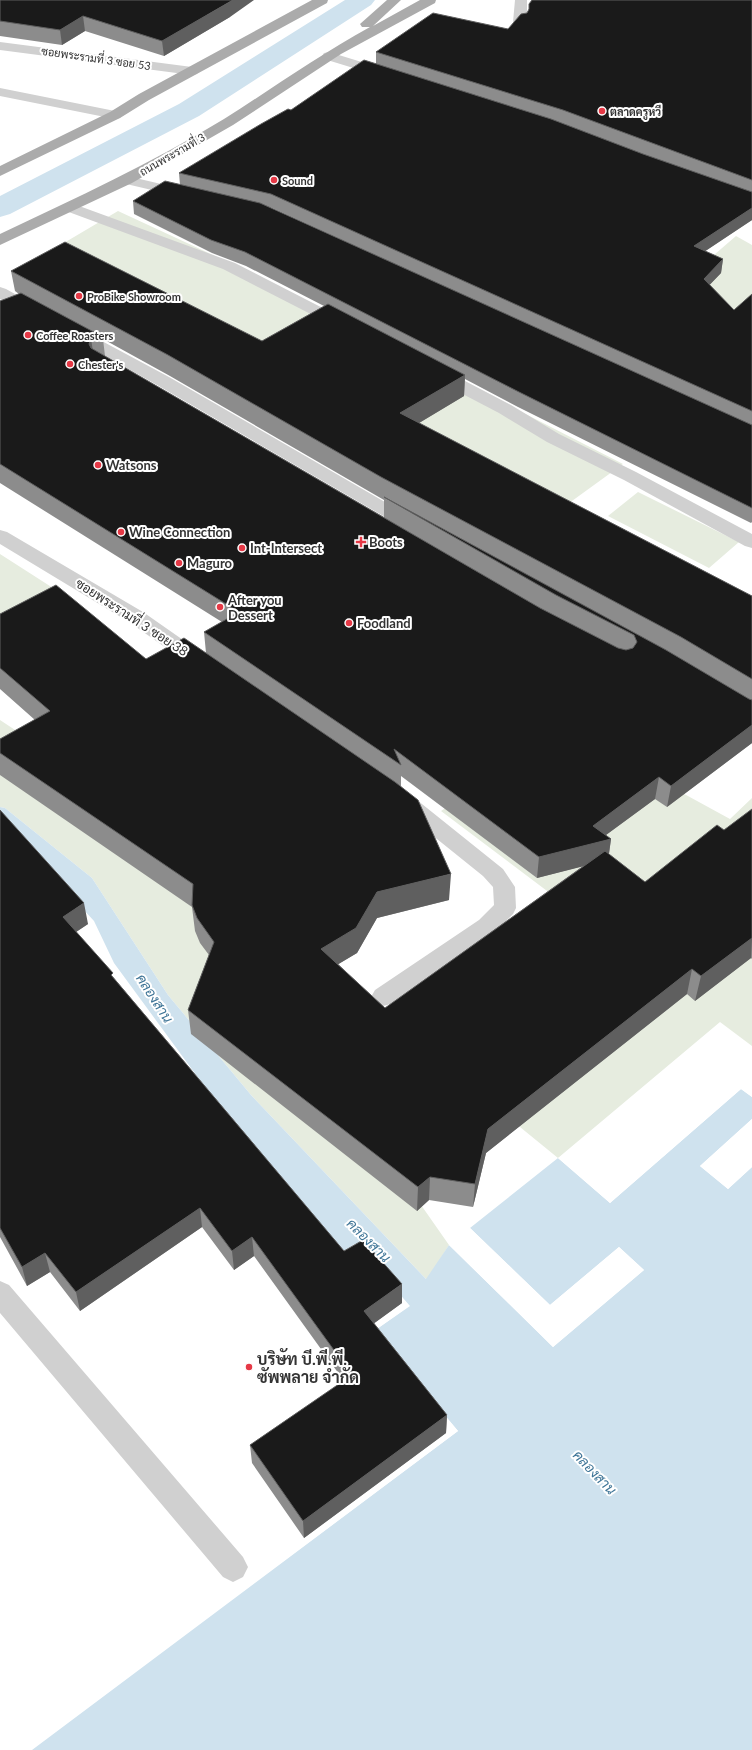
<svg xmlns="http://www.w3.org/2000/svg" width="752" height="1750" viewBox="0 0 752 1750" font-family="Lato,Sarabun,sans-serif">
  <rect width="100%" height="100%" fill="#fff"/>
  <path fill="#e6ecdf" d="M 118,211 L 241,268 L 623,464 L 554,514 L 52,250 Z
    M 736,236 L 752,245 L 752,367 L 642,317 Z
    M 638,492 L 739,542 L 709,568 L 608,516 Z
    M 0,554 L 53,588 L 0,616 Z
    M 0,720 L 219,865 L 277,999 L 449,1245 L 427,1280 L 251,1095 L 168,995 L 92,878 L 5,808 L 0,807 Z
    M 552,736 L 655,778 L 730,819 L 752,798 L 752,1046 L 720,1022 L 558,1158 L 504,1114 L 673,986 L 441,811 Z"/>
  <path fill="#cfe2ee" d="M 0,807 L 5,808 L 92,878 L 168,995 L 251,1095 L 426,1279 L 449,1245 L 553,1347 L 644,1270 L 619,1247 L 550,1305 L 470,1228 L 558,1158 L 610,1203 L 741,1089 L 752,1097 L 752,1119 L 700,1166 L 728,1189 L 752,1167 L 752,1750 L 32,1750 L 458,1431 L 374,1331 L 409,1306 L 355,1244 L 341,1253 L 202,1083 L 114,963 L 94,921 L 17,837 L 0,830 Z"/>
  <path fill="#fff" d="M 740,1087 L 752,1095 L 752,1097 L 741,1089 L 610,1203 L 558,1158 L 560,1157 L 610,1200 Z
    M 752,1119 L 752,1121 L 703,1166 L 728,1186 L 752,1165 L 752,1167 L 728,1189 L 700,1166 Z
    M 470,1228 L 550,1305 L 619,1247 L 644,1270 L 553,1347 L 449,1245 L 450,1244 L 553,1345 L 641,1270 L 619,1250 L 550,1307 L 469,1229 Z
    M 356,1244 L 410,1306 L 374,1331 L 458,1431 L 30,1750 L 456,1431 L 373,1332 L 373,1330 L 407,1306 L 355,1246 L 340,1254 Z"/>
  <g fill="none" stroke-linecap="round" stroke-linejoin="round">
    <path fill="#cfe2ee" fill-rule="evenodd" d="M 345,0 L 375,0 L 371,5 L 199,116 L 10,214 L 0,217 L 0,196 L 179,104 Z"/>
    <path fill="#d0d0d0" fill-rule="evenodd" d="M 515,0 L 527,0 L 527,22 L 525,25 L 515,25 L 513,22 Z
      M 0,42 L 192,67 L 197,68 L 199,71 L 197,74 L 192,75 L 0,50 Z
      M 329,52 L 391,71 L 393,74 L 391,77 L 386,78 L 324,59 L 322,56 L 324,53 Z
      M 0,88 L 120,112 L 122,115 L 120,118 L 115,119 L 0,96 Z
      M 127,176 L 191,191 L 193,194 L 191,197 L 186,198 L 122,183 L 120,180 L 122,177 Z
      M 71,203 L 235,263 L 348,321 L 350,324 L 348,327 L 342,329 L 336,327 L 223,269 L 66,211 L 63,208 L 66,205 Z
      M 0,287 L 6,289 L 42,309 L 44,312 L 42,315 C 28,319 12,305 0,299 Z
      M 79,330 L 85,332 L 169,377 L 416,520 L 419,524 L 416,528 L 410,530 L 404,528 L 157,385 L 73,338 L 71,335 L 73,332 Z
      M 438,369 L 444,370 L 511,405 L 559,434 L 636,472 L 752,534 L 752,548 L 745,546 L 624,480 L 547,442 L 499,413 L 432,378 L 430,374 L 432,370 Z
      M 0,530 L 7,532 L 143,612 L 206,656 L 209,661 L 206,666 L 199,668 L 192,666 L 129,622 L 0,544 Z
      M 404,793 L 412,796 L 503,869 L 515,887 L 516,908 L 513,914 L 495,932 L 391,1004 L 383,1006 L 375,1004 L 371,997 L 375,990 L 479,920 L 494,905 L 493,887 L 483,876 L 396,806 L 393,801 L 396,796 Z
      M 0,1281 L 9,1285 L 243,1557 L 248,1567 L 243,1577 L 233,1582 L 223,1577 L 0,1313 Z"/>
    <path fill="#ababab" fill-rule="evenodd" d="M 312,0 L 328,0 L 327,3 L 149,100 L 120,118 L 0,176 L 0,166 L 110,112 L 139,94 Z
      M 387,0 L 401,0 L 373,26 L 420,0 L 436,0 L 435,3 L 341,54 L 233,125 L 132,183 L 0,245 L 0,234 C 76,198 152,163 224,119 C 273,88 319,55 370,27 L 362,27 L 360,24 Z"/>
  </g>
  <path fill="#8c8c8c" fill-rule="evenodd" d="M 0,0 L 230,17 L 164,56 L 85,31 L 62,45 L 0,36 Z
    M 752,0 L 752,220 L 705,251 L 723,259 L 721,273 L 709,285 L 734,310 L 752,294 L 752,522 L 751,523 L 518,407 L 465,379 L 464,396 L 419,423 L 752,596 L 752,743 L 667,807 L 655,799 L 606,835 L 611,839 L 609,854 L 645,882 L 724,830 L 752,809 L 752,959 L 751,958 L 695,1001 L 687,994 L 486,1153 L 473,1207 L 429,1200 L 417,1211 L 191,1034 L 188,1010 L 209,955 L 200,943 L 195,931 L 192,907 L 0,775 L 0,739 L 35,720 L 0,689 L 0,614 L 146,659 L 206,653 L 204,632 L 222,622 L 0,483 L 0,301 L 19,294 L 15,291 L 11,271 L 262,341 L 324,306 L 246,266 L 212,253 L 134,214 L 133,201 L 180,185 L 179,173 L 291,110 L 376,64 L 376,52 L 508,29 L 527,13 L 529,10 L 529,4 ZM 269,207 L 272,208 L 404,268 ZM 103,339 L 170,376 L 384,500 L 384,517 L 105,356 ZM 401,776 L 537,878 L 583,866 L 385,1008 L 338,964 L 357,953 L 377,918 L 449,900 L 401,786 Z
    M 0,810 L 88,924 L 76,932 L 114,978 L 344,1251 L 402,1303 L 374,1323 L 447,1415 L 446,1433 L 304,1538 L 252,1463 L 250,1445 L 344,1381 L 254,1256 L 234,1270 L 202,1227 L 80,1311 L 50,1272 L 27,1286 L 0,1237 Z"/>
  <path fill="#5f5f5f" d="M 233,0 L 254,0 L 230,17 L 164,56 L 162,41 Z
    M 83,16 L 85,31 L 62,45 L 60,30 Z
    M 752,208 L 752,220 L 692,260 L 694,246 Z
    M 723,259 L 721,273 L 702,293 L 704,279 Z
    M 91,338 L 94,359 L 89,344 Z
    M 465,375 L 464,396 L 399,435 L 400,413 Z
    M 752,725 L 752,743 L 667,807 L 671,786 Z
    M 659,777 L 655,799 L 595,843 L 611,839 L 608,860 L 537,878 L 539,857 L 593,826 Z
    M 451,874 L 449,900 L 377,918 L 357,953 L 322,974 L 321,949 L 377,892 Z
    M 84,903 L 88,924 L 67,938 L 63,917 Z
    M 752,938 L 751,958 L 695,1001 L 701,976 Z
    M 692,969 L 687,994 L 486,1153 L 473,1207 L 475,1184 L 488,1129 Z
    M 430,1177 L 429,1200 L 417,1211 L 418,1187 Z
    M 200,1208 L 202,1227 L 80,1311 L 76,1292 Z
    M 252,1237 L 254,1256 L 234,1270 L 232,1251 Z
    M 45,1253 L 50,1272 L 27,1286 L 22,1267 Z
    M 402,1284 L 402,1303 L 365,1330 L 364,1311 Z
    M 447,1415 L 446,1433 L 304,1538 L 303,1521 Z"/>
  <path fill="#1a1a1a" stroke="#5f5f5f" d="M 0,0 L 233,0 L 162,41 L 83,16 L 60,30 L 0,21 Z
    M 532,0 L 752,0 L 752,180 L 563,110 L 376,52 L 433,13 L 508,29 L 521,14 L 527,13 L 529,9 L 529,4 Z
    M 364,60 L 551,119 L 643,154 L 752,192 L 752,208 L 694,246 L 723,259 L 704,279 L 734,310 L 752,294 L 752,411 L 271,194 L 179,173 L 261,124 L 288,109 L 291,110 Z
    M 165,181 L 260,203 L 752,425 L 752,508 L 519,392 L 245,252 L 211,240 L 133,201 Z
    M 65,242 L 262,341 L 328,304 L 465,375 L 400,413 L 752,596 L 752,679 L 681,637 L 381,477 L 168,355 L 11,271 Z
    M 21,293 L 103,337 L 91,338 L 89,344 L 91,348 L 540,608 L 618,648 L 626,650 L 633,648 L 637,642 L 634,635 L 556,595 L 384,497 L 666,650 L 749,699 L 752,700 L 752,725 L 671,786 L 659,777 L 593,826 L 611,839 L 539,857 L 394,749 L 401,765 L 204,632 L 239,612 L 0,464 L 0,301 Z
    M 56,585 L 146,659 L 184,638 L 395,782 L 418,800 L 451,874 L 377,892 L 356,928 L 321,949 L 385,1008 L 605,851 L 645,882 L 717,825 L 724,830 L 752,809 L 752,938 L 701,976 L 692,969 L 488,1129 L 475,1184 L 430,1177 L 418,1187 L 188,1010 L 214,942 L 197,918 L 192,905 L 193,884 L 0,753 L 0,739 L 50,711 L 0,668 L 0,614 Z
    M 0,810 L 84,903 L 63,917 L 113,973 L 111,975 L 344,1251 L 363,1240 L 402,1284 L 364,1311 L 447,1415 L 303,1521 L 250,1445 L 352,1375 L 252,1237 L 232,1251 L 200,1208 L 76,1292 L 45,1253 L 22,1267 L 0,1228 Z"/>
  <g fill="#e63946" stroke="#fff" stroke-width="1.5">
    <circle cx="602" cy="111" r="4"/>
    <circle cx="274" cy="180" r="4"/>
    <circle cx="79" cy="296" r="4"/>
    <circle cx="28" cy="335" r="4"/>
    <circle cx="70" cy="364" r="4"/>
    <circle cx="98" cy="465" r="4"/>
    <circle cx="121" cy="532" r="4"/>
    <path d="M359 536h4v4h4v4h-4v4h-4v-4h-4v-4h4z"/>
    <circle cx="242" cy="548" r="4"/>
    <circle cx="179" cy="563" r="4"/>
    <circle cx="220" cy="607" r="4"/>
    <circle cx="349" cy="623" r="4"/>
    <circle cx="249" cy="1367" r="4"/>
  </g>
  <g text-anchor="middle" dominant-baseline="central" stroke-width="4" stroke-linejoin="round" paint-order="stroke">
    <g font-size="11" fill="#333" stroke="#fff">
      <text transform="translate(96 58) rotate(8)">ซอยพระรามที่ 3 ซอย 53</text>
      <text transform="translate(172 154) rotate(-30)">ถนนพระรามที่ 3</text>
    </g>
    <g font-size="11" font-weight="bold" fill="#333" stroke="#fff" text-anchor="start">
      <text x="610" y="111">ตลาดครูหวี</text>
      <text x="282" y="180">Sound</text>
      <text x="87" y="296">ProBike Showroom</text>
      <text x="36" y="335">Coffee Roasters</text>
      <text x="78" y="364">Chester's</text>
    </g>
    <g font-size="13" font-weight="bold" fill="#333" stroke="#fff" text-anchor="start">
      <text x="106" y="465">Watsons</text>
      <text x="129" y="532">Wine Connection</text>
      <text x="369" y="542">Boots</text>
      <text x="250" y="548">Int-Intersect</text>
      <text x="187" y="563">Maguro</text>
      <text x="228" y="600">After you<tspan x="228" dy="15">Dessert</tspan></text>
      <text x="357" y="623">Foodland</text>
    </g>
    <g font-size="13" fill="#333" stroke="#fff">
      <text transform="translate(132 617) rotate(33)">ซอยพระรามที่ 3 ซอย 38</text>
    </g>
    <g font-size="14" font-style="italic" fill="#3f7597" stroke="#fff">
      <text transform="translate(155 998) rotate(57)">คลองสาน</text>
      <text transform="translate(369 1240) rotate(45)">คลองสาน</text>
      <text transform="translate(595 1472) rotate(46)">คลองสาน</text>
    </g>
    <g font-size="16" font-weight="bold" fill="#333" stroke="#fff" text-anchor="start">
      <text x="257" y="1358">บริษัท บี.พี.พี.<tspan x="257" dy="18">ซัพพลาย จำกัด</tspan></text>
    </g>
  </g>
</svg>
